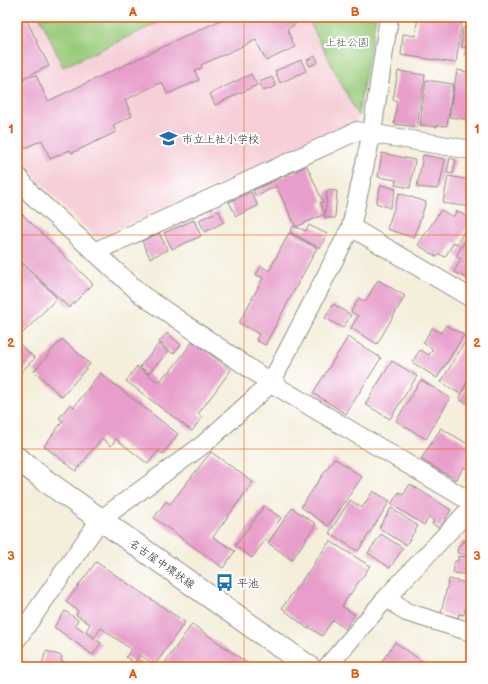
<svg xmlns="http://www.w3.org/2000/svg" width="488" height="684" viewBox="0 0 488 684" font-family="'Balsamiq Sans','Klee One',sans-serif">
  <rect width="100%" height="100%" fill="#fff"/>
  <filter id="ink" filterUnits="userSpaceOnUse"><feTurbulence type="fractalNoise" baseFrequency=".025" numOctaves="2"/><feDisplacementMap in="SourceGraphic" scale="8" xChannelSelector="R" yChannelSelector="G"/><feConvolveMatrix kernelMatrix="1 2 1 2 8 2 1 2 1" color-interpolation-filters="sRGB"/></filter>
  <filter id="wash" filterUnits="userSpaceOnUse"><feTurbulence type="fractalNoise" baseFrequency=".012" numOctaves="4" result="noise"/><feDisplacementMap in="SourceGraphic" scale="16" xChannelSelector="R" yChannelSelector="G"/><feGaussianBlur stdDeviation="0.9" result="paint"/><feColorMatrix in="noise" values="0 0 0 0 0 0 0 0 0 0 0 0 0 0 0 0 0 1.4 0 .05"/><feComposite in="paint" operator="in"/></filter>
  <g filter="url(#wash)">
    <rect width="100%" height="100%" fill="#f4eedb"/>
    <path fill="#f6cfd8" d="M 17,17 L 307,17 L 358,116 L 355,124 L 102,236 L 95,237 L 41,184 L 17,154 Z"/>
    <path fill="#99cc7c" stroke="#627c54" d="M 40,17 L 171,17 L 63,67 Z
      M 307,17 L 376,17 L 358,116 Z"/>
    <g id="blocks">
      <path fill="#e79eca" d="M 17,17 L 30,17 L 26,19 L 49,66 L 17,81 Z
        M 227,17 L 304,17 L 294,22 L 295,25 L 287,29 L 295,47 L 266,61 L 256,40 L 201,65 L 202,68 L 195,71 L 199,80 L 167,94 L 162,82 L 125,100 L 132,116 L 113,125 L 116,132 L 72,153 L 70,150 L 50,159 L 42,140 L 23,149 L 17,136 L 17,94 L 20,92 L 17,83 L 36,75 L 48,101 Z
        M 418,17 L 438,17 L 462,20 L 456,63 L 401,55 L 403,34 L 415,36 Z
        M 463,28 L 471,29 L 471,61 L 469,61 L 469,55 L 465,54 L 466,47 L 461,47 Z
        M 315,56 L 318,62 L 310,66 L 307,60 Z
        M 301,60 L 306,71 L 280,83 L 275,71 Z
        M 468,69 L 471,69 L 471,120 L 449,117 L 457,70 L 467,72 Z
        M 398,71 L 425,75 L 417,127 L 394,124 L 397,101 L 393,100 Z
        M 251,74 L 257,85 L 215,105 L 210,94 Z
        M 272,77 L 276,86 L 263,91 L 259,82 Z
        M 426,80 L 453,84 L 447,126 L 437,125 L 437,127 L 420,125 Z
        M 382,153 L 415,160 L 410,188 L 395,185 L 396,180 L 378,177 Z
        M 423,155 L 445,159 L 440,184 L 437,189 L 417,187 Z
        M 450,158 L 456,160 L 453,174 L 447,173 Z
        M 307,166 L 323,202 L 320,203 L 325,214 L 296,227 L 276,186 L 256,197 L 253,190 Z
        M 448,176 L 471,180 L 471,207 L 443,203 Z
        M 381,185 L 396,189 L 390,208 L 376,203 Z
        M 327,190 L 337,191 L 335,218 L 325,218 Z
        M 251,192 L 258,206 L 236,216 L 229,202 Z
        M 399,193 L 426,202 L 414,238 L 387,229 Z
        M 17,209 L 93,284 L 69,308 L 17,257 Z
        M 441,210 L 453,217 L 457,211 L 471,219 L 457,244 L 454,242 L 445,257 L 439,254 L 437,257 L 418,245 Z
        M 219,211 L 224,222 L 205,232 L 199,220 Z
        M 194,220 L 201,236 L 172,249 L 164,233 Z
        M 309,225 L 327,234 L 320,248 L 290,232 L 293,226 L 306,231 Z
        M 471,231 L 471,274 L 468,279 L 454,272 L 461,259 L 456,256 Z
        M 159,233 L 168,250 L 150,258 L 142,241 Z
        M 289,233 L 317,248 L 265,345 L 256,340 L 259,334 L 239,323 L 263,278 L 256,275 L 261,266 L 269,271 Z
        M 17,259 L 57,298 L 20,336 L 17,332 Z
        M 378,280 L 405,296 L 377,344 L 351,328 L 358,316 L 351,312 L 359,298 L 365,302 Z
        M 333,304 L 351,315 L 343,328 L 325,318 Z
        M 446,325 L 464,335 L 437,378 L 412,362 L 420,350 L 429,355 L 433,349 L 423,343 L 432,328 L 441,333 Z
        M 167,333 L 181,345 L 173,354 L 159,342 Z
        M 348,337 L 381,358 L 346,414 L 313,393 Z
        M 468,337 L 471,339 L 471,375 L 460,394 L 441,382 Z
        M 62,339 L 90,364 L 62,397 L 34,371 Z
        M 193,341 L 231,370 L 198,414 L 202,417 L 192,431 L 126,381 L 137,366 L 159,383 L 167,372 L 169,373 Z
        M 17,342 L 35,358 L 18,375 L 21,377 L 17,381 Z
        M 159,344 L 168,352 L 148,374 L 140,366 Z
        M 392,361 L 417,376 L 390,419 L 365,404 Z
        M 100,373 L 178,434 L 163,454 L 158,451 L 148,464 L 116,439 L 111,446 L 102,438 L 76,471 L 44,446 L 63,421 L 59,418 L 70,404 L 74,407 Z
        M 471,378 L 471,406 L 459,399 Z
        M 421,380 L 450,398 L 426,439 L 396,421 Z
        M 441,428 L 471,446 L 471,469 L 470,471 L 464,467 L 456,480 L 421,459 Z
        M 211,452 L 253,482 L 213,537 L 235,551 L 223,568 L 154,518 L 166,501 L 170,504 Z
        M 334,458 L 362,477 L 328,526 L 301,507 Z
        M 410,484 L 451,510 L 440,528 L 432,524 L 434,521 L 429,517 L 424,525 L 391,504 L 399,492 L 403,495 Z
        M 373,491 L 390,501 L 358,551 L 329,533 L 350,500 L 362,508 Z
        M 264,506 L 281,518 L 252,558 L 235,546 Z
        M 292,508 L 316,524 L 292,560 L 268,543 Z
        M 391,508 L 418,526 L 406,545 L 379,528 Z
        M 381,534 L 403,548 L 390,568 L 368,553 Z
        M 330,541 L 370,566 L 342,606 L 355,615 L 345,629 L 333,620 L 322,636 L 309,627 L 308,629 L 282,608 Z
        M 463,541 L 471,542 L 471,555 L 457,553 L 458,547 Z
        M 458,556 L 471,557 L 471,575 L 453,573 L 455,561 L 458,561 Z
        M 96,562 L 185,622 L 155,665 L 140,655 L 134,663 L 126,657 L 131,649 L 101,628 L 95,637 L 86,631 L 90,624 L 76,615 L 78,611 L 66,602 Z
        M 449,579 L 471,584 L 471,611 L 465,609 L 464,615 L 459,614 L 458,618 L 441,613 Z
        M 65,611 L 78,620 L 75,625 L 101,643 L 93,655 L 54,627 Z
        M 192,624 L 253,667 L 168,667 L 164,664 Z
        M 395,642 L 430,667 L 378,667 Z
        M 46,651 L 62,656 L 61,661 L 70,664 L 69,667 L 41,667 Z
        M 471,652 L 471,665 L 468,664 Z
        M 137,660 L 147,667 L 133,666 Z"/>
    </g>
  </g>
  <g filter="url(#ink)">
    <use href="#blocks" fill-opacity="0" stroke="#908c83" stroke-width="1"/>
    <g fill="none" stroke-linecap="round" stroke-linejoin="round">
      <defs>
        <path id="minor" d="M 17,175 L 32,195 L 142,295 L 271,383 L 351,227 L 372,132 L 389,17
          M 351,227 L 471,298
          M 94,252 L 357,131 L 471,150
          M 387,597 L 406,612 L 471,632
          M 17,639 L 100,520 L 204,444 L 271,383 L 471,502
          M 327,667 L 387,597 L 471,508"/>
        <path id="primary" d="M 17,458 L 46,481 L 309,667"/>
      </defs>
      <use href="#minor" stroke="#908c83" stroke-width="20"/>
      <use href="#primary" stroke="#908c83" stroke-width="24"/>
      <use href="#minor" stroke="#fff" stroke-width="18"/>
      <use href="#primary" stroke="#fff" stroke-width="22"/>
    </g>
  </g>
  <path fill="none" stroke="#e8590c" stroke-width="1" stroke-opacity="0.55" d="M 244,17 L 244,667M 17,235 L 471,235M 17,449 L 471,449"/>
  <defs>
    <symbol id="school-bare" viewBox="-9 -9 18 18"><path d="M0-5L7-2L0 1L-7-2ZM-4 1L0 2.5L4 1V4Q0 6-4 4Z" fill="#1f6fb2" stroke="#fff" stroke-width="2.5" paint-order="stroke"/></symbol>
    <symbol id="bus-bare" viewBox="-9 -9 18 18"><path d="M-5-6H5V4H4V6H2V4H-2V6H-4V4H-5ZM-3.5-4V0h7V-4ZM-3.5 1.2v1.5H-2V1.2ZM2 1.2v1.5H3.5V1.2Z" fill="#1f6fb2" stroke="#fff" stroke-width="2.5" paint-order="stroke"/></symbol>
  </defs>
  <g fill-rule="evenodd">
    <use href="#school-bare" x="156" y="126" width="25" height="25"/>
    <use href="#bus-bare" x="212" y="570" width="25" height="25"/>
  </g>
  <g text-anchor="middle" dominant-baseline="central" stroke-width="4" stroke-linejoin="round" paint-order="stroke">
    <g font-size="11" fill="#4c5b43" stroke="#fff">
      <text x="347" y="42">上社公園</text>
    </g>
    <g font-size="11" fill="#2b2b2b" stroke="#fff" text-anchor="start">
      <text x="182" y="139">市立上社小学校</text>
      <text x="237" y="583">平池</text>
    </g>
    <g font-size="11" fill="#2b2b2b" stroke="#fff">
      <text transform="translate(162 564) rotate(35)">名古屋中環状線</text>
    </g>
  </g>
  <rect width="488" height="684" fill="none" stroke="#fff" stroke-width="44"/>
  <rect x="22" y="22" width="444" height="640" fill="none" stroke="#e8590c" stroke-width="1.5"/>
  <g font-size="13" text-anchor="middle" font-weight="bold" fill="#e8590c">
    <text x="133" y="16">A</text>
    <text x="355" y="16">B</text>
    <text x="11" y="133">1</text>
    <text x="477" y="133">1</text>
    <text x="11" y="347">2</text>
    <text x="477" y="347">2</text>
    <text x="11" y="560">3</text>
    <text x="477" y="560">3</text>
    <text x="133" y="678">A</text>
    <text x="355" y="678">B</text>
  </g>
</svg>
